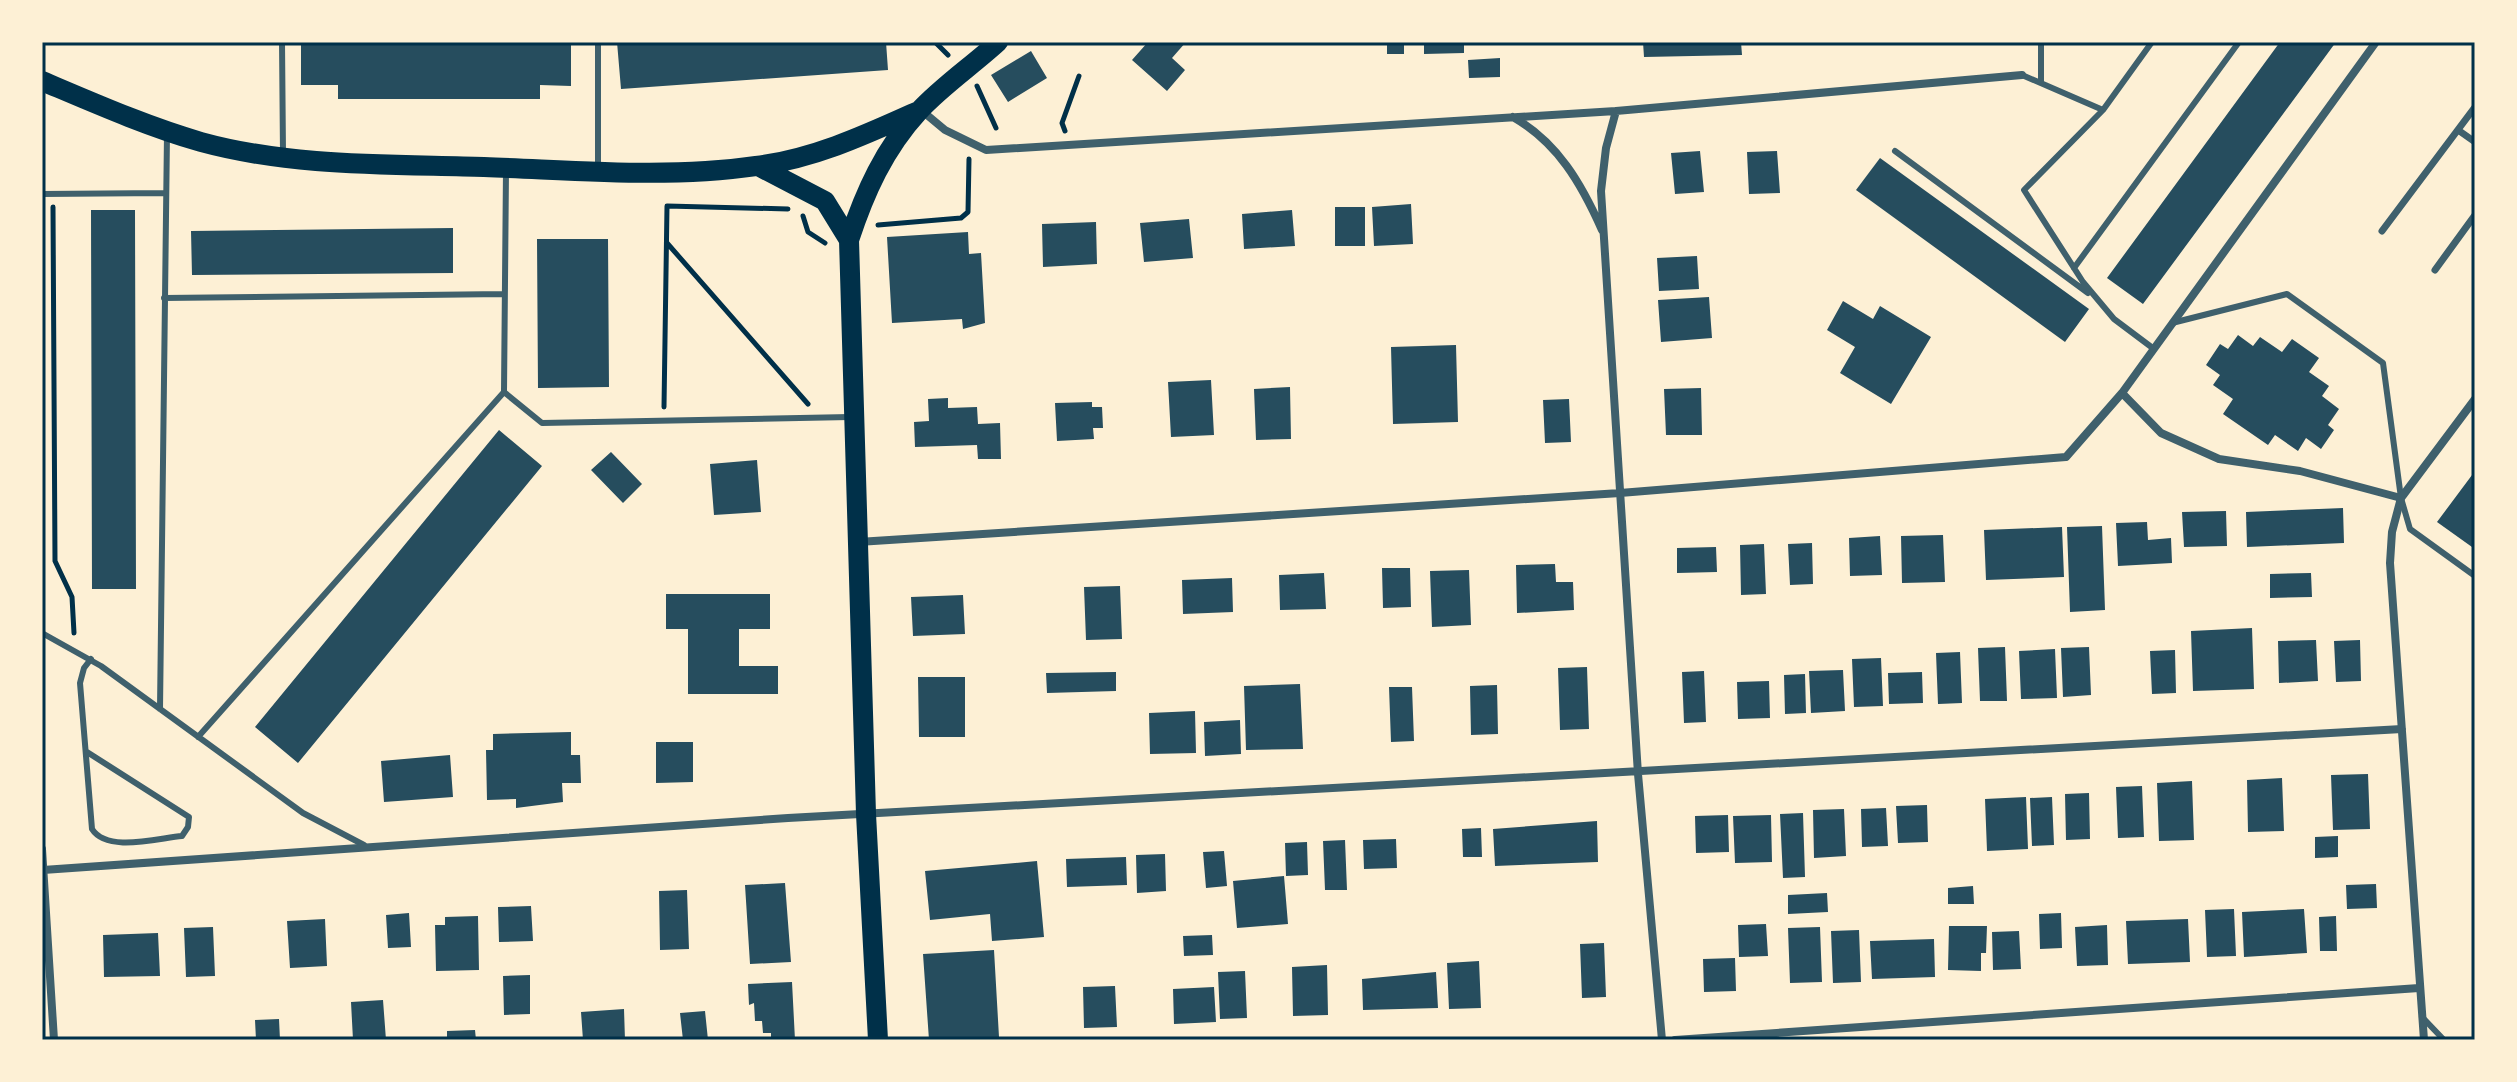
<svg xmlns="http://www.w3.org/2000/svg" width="2517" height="1082" viewBox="0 0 2517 1082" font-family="'Libre Baskerville',serif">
  <rect width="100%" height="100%" fill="#fdf0d5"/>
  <path fill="#264d5e" d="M 301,42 L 571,42 L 571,86 L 540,85 L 540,99 L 338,99 L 338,85 L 301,85 Z
    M 617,42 L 886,42 L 888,70 L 621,89 Z
    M 1148,42 L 1186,42 L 1172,58 L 1185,70 L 1167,91 L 1132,60 Z
    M 1387,42 L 1404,42 L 1404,54 L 1387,54 Z
    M 1424,42 L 1464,42 L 1464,53 L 1424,54 Z
    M 1643,42 L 1741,42 L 1742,55 L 1644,57 Z
    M 2280,42 L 2336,42 L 2143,304 L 2107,278 Z
    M 1031,51 L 1047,78 L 1008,102 L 991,75 Z
    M 1500,58 L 1500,77 L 1469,78 L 1468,60 Z
    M 1700,151 L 1704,192 L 1675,194 L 1671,153 Z
    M 1777,151 L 1780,193 L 1749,194 L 1747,152 Z
    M 1880,158 L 2089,309 L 2065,342 L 1856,190 Z
    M 1411,204 L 1413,244 L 1374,246 L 1372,207 Z
    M 1335,207 L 1365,207 L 1365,246 L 1335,246 Z
    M 91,210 L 135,210 L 136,589 L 92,589 Z
    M 1292,210 L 1295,246 L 1244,249 L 1242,214 Z
    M 1189,219 L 1193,258 L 1144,262 L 1140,223 Z
    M 1096,222 L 1097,264 L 1043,267 L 1042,224 Z
    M 453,228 L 453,273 L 192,275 L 191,231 Z
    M 968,232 L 969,254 L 981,253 L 985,323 L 963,329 L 962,319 L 892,323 L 887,237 Z
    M 537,239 L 608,239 L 609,387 L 538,388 Z
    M 1697,256 L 1699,289 L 1659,291 L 1657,258 Z
    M 1709,297 L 1712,338 L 1661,342 L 1658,300 Z
    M 1843,301 L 1873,319 L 1880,306 L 1931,337 L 1891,404 L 1840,373 L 1855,347 L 1827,330 Z
    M 2238,335 L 2253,346 L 2260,337 L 2282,352 L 2292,339 L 2319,358 L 2309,372 L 2329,386 L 2322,396 L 2339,409 L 2328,425 L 2334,430 L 2321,449 L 2306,438 L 2298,451 L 2275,435 L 2268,445 L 2223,414 L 2233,399 L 2213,385 L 2220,375 L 2206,365 L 2220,344 L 2228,349 Z
    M 1456,345 L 1458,422 L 1393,424 L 1391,347 Z
    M 1211,380 L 1214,435 L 1171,437 L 1168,382 Z
    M 1290,387 L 1291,439 L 1256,440 L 1254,389 Z
    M 1701,388 L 1702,435 L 1666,435 L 1664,389 Z
    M 948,398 L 948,408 L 977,407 L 978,424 L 1000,423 L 1001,459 L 978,459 L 977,445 L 915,447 L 914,422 L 929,421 L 928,399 Z
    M 1569,399 L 1571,442 L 1545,443 L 1543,400 Z
    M 1092,402 L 1092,407 L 1102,407 L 1103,428 L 1093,428 L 1094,439 L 1057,441 L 1055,403 Z
    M 499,430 L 542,466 L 298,763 L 255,727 Z
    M 611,452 L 642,484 L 623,503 L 591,470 Z
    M 757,460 L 761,512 L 714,515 L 710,464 Z
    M 2475,471 L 2475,544 L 2472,547 L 2437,522 Z
    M 2343,508 L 2344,543 L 2247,547 L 2246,512 Z
    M 2226,511 L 2227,546 L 2184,547 L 2182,512 Z
    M 2147,522 L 2148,540 L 2171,538 L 2172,563 L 2118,566 L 2116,523 Z
    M 2102,526 L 2105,610 L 2070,612 L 2067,527 Z
    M 2062,527 L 2064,577 L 1986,580 L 1984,530 Z
    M 1943,535 L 1945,582 L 1902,583 L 1901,536 Z
    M 1880,536 L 1882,575 L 1850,576 L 1849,538 Z
    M 1812,543 L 1813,584 L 1790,585 L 1788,544 Z
    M 1764,544 L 1766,594 L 1741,595 L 1740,545 Z
    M 1716,547 L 1717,572 L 1677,573 L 1677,548 Z
    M 1555,564 L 1556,582 L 1573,582 L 1574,610 L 1517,613 L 1516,565 Z
    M 1382,568 L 1410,568 L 1411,607 L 1383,608 Z
    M 1469,570 L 1471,625 L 1432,627 L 1430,571 Z
    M 1324,573 L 1326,609 L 1280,610 L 1279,575 Z
    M 2311,573 L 2312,597 L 2270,598 L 2270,574 Z
    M 1232,578 L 1233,612 L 1183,614 L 1182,580 Z
    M 1120,586 L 1122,639 L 1086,640 L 1084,587 Z
    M 666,594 L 770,594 L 770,629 L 739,629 L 739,666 L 778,666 L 778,694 L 688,694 L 688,629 L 666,629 Z
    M 963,595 L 965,634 L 913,636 L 911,597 Z
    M 2252,628 L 2254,689 L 2193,691 L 2191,631 Z
    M 2316,640 L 2318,681 L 2279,683 L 2278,641 Z
    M 2360,640 L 2361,681 L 2336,682 L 2334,641 Z
    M 2005,647 L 2007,701 L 1980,701 L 1978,648 Z
    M 2089,647 L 2091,695 L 2063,697 L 2061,648 Z
    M 2055,649 L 2057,698 L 2021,699 L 2019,651 Z
    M 2175,650 L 2176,693 L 2152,694 L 2150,651 Z
    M 1960,652 L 1962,703 L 1938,704 L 1936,653 Z
    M 1881,658 L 1883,706 L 1854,707 L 1852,659 Z
    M 1587,667 L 1589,729 L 1560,730 L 1558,668 Z
    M 1843,670 L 1845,711 L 1811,713 L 1809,671 Z
    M 1704,671 L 1706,722 L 1684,723 L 1682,672 Z
    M 1116,672 L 1116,691 L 1047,693 L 1046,673 Z
    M 1922,672 L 1923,703 L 1889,704 L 1888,673 Z
    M 1805,674 L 1806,713 L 1785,714 L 1784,675 Z
    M 918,677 L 965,677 L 965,737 L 919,737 Z
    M 1769,681 L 1770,718 L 1738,719 L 1737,682 Z
    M 1300,684 L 1303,749 L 1246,750 L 1244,686 Z
    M 1497,685 L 1498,734 L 1471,735 L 1470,686 Z
    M 1389,687 L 1412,687 L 1414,741 L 1391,742 Z
    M 1195,711 L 1196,753 L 1150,754 L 1149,713 Z
    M 1240,720 L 1241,754 L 1205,756 L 1204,722 Z
    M 571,732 L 571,755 L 580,755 L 581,783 L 562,783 L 563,802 L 516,808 L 516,799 L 487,800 L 486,750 L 493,750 L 493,734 Z
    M 656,742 L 693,742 L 693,782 L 656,783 Z
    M 450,755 L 453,797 L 384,802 L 381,761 Z
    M 2368,774 L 2370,829 L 2333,830 L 2331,775 Z
    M 2282,778 L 2284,831 L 2248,832 L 2247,780 Z
    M 2192,781 L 2194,840 L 2159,841 L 2157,783 Z
    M 2142,786 L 2144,837 L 2118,838 L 2116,787 Z
    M 2089,793 L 2090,839 L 2066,840 L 2065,794 Z
    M 2026,797 L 2028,849 L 1987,851 L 1985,799 Z
    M 2052,797 L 2054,845 L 2032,846 L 2030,798 Z
    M 1927,805 L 1928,842 L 1898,843 L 1896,806 Z
    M 1886,808 L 1888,846 L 1862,847 L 1861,809 Z
    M 1844,809 L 1846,856 L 1814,858 L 1813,810 Z
    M 1803,813 L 1805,877 L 1783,878 L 1780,814 Z
    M 1728,815 L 1729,852 L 1696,853 L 1695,816 Z
    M 1771,815 L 1772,862 L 1735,863 L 1733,816 Z
    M 1597,821 L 1598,862 L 1495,866 L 1493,829 Z
    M 1481,828 L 1482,857 L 1463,857 L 1462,829 Z
    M 2338,836 L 2338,857 L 2315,858 L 2315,837 Z
    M 1396,839 L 1397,868 L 1364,869 L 1363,840 Z
    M 1345,840 L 1347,890 L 1325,890 L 1323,841 Z
    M 1307,842 L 1308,875 L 1286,876 L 1285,843 Z
    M 1224,851 L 1227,886 L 1206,888 L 1203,852 Z
    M 1165,854 L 1166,891 L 1137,893 L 1136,855 Z
    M 1126,857 L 1127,885 L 1067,887 L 1066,859 Z
    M 1037,861 L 1044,937 L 992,941 L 990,914 L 930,920 L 925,871 Z
    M 1284,876 L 1288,924 L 1237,928 L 1233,881 Z
    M 785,883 L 791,962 L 750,964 L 745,885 Z
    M 2376,884 L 2377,908 L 2347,909 L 2346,885 Z
    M 1973,886 L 1974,904 L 1948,904 L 1948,888 Z
    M 687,890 L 689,949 L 660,950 L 659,891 Z
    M 1827,893 L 1828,912 L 1788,914 L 1788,895 Z
    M 531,906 L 533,941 L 499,942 L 498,907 Z
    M 2234,909 L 2236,956 L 2207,957 L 2205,910 Z
    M 2304,909 L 2307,953 L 2244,957 L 2242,912 Z
    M 409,913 L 411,947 L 388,948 L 386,915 Z
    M 2061,913 L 2062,948 L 2040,949 L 2039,914 Z
    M 478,916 L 479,970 L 436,971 L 435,925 L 445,925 L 445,917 Z
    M 2336,916 L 2337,951 L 2320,951 L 2319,917 Z
    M 325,919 L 327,966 L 290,968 L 287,921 Z
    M 2188,919 L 2190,962 L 2128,964 L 2126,921 Z
    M 1766,924 L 1768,956 L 1739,957 L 1738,925 Z
    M 2107,925 L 2108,965 L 2077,966 L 2075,927 Z
    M 1949,926 L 1987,926 L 1986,953 L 1981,953 L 1981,971 L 1948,970 Z
    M 213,927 L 215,976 L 186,977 L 184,928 Z
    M 1820,927 L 1822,982 L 1790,983 L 1788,928 Z
    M 1859,930 L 1861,982 L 1833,983 L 1831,931 Z
    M 2019,931 L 2021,969 L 1993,970 L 1992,932 Z
    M 158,933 L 160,976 L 104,977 L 103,935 Z
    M 1212,935 L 1213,955 L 1184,956 L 1183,936 Z
    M 1934,939 L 1935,977 L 1872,979 L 1870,941 Z
    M 1604,943 L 1606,997 L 1582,998 L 1580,944 Z
    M 994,950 L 999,1037 L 929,1040 L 923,954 Z
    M 1735,958 L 1736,991 L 1704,992 L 1703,959 Z
    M 1479,961 L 1481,1008 L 1449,1009 L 1447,963 Z
    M 1327,965 L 1328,1015 L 1293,1016 L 1292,967 Z
    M 1245,971 L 1247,1018 L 1220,1019 L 1218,972 Z
    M 1436,972 L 1438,1008 L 1363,1010 L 1362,979 Z
    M 530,975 L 530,1014 L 504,1015 L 503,976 Z
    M 792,982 L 795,1040 L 771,1040 L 771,1033 L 763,1033 L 762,1021 L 755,1021 L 754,1003 L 749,1005 L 748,984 Z
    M 1115,986 L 1117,1027 L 1084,1028 L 1083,987 Z
    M 1214,987 L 1216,1022 L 1174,1024 L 1173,989 Z
    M 383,1000 L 386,1040 L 353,1040 L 351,1002 Z
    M 624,1009 L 625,1040 L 583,1040 L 581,1012 Z
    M 705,1011 L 708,1040 L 683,1040 L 680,1013 Z
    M 279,1019 L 280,1040 L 256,1040 L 255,1020 Z
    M 475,1030 L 476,1040 L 447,1040 L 447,1031 Z"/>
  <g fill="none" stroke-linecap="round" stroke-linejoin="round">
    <path stroke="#003049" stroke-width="5" d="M 935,42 L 948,55
      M 977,86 L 996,128
      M 1065,131 L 1062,123 L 1079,76
      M 53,207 L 55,561 L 72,597 L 74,633
      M 803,216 L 808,232 L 825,243
      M 878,225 L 961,218 L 968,212 L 969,159
      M 667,243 L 808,404
      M 664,407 L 667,206 L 788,209"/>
    <path stroke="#3f606c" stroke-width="6" d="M 282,42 L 283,154
      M 598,42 L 598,166
      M 2022,75 L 2103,110 L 2024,190 L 2083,282 L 2114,319 L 2154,349
      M 2041,83 L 2041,42
      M 2103,110 L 2152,42
      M 1895,151 L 2088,293
      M 42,194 L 165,193
      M 2074,268 L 2239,42
      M 164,298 L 504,294
      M 2172,323 L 2287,294 L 2383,363 L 2401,498 L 2410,529 L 2475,576
      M 504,392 L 542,423 L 850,417
      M 42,633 L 101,666 L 303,813 L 364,845
      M 160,709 L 167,134
      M 198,737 L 504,392 L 506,170
      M 87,752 L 189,817 L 188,827 L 182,836 C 158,838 107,853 92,829 L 80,683 L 84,668 L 91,659
      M 2422,1017 L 2444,1040"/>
    <path stroke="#3f606c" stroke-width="7" d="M 2458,130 L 2475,142
      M 2382,231 L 2475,107
      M 2435,270 L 2475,215"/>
    <path stroke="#3f606c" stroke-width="8" d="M 921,110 L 945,130 L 986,150 L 1616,111 L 2022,75
      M 1616,111 L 1606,148 L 1601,191 L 1638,774 L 1662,1040
      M 1513,117 C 1558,143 1581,183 1602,230
      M 2122,393 L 2161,433 L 2219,459 L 2300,471 L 2401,498
      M 858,542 L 1620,493 L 2066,457 L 2122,393 L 2376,42
      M 42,849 L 54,1040
      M 43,870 L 788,818 L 2402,729
      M 1675,1040 L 2419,988
      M 2424,1040 L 2390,563 L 2392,532 L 2401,498 L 2475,399"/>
    <path stroke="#003049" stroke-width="20" d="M 42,81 C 94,103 146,126 201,142 C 292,167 390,164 484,167 C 574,170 667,179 756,166 C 813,159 865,135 916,112
      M 758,166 L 825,201 L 849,240
      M 878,1040 L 866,814 L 849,240 C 865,192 884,149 919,111 C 942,86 973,65 998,42"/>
  </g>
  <rect width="2517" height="1082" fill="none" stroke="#fdf0d5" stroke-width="88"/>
  <rect x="44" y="44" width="2429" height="994" fill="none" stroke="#003049" stroke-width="3"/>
</svg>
